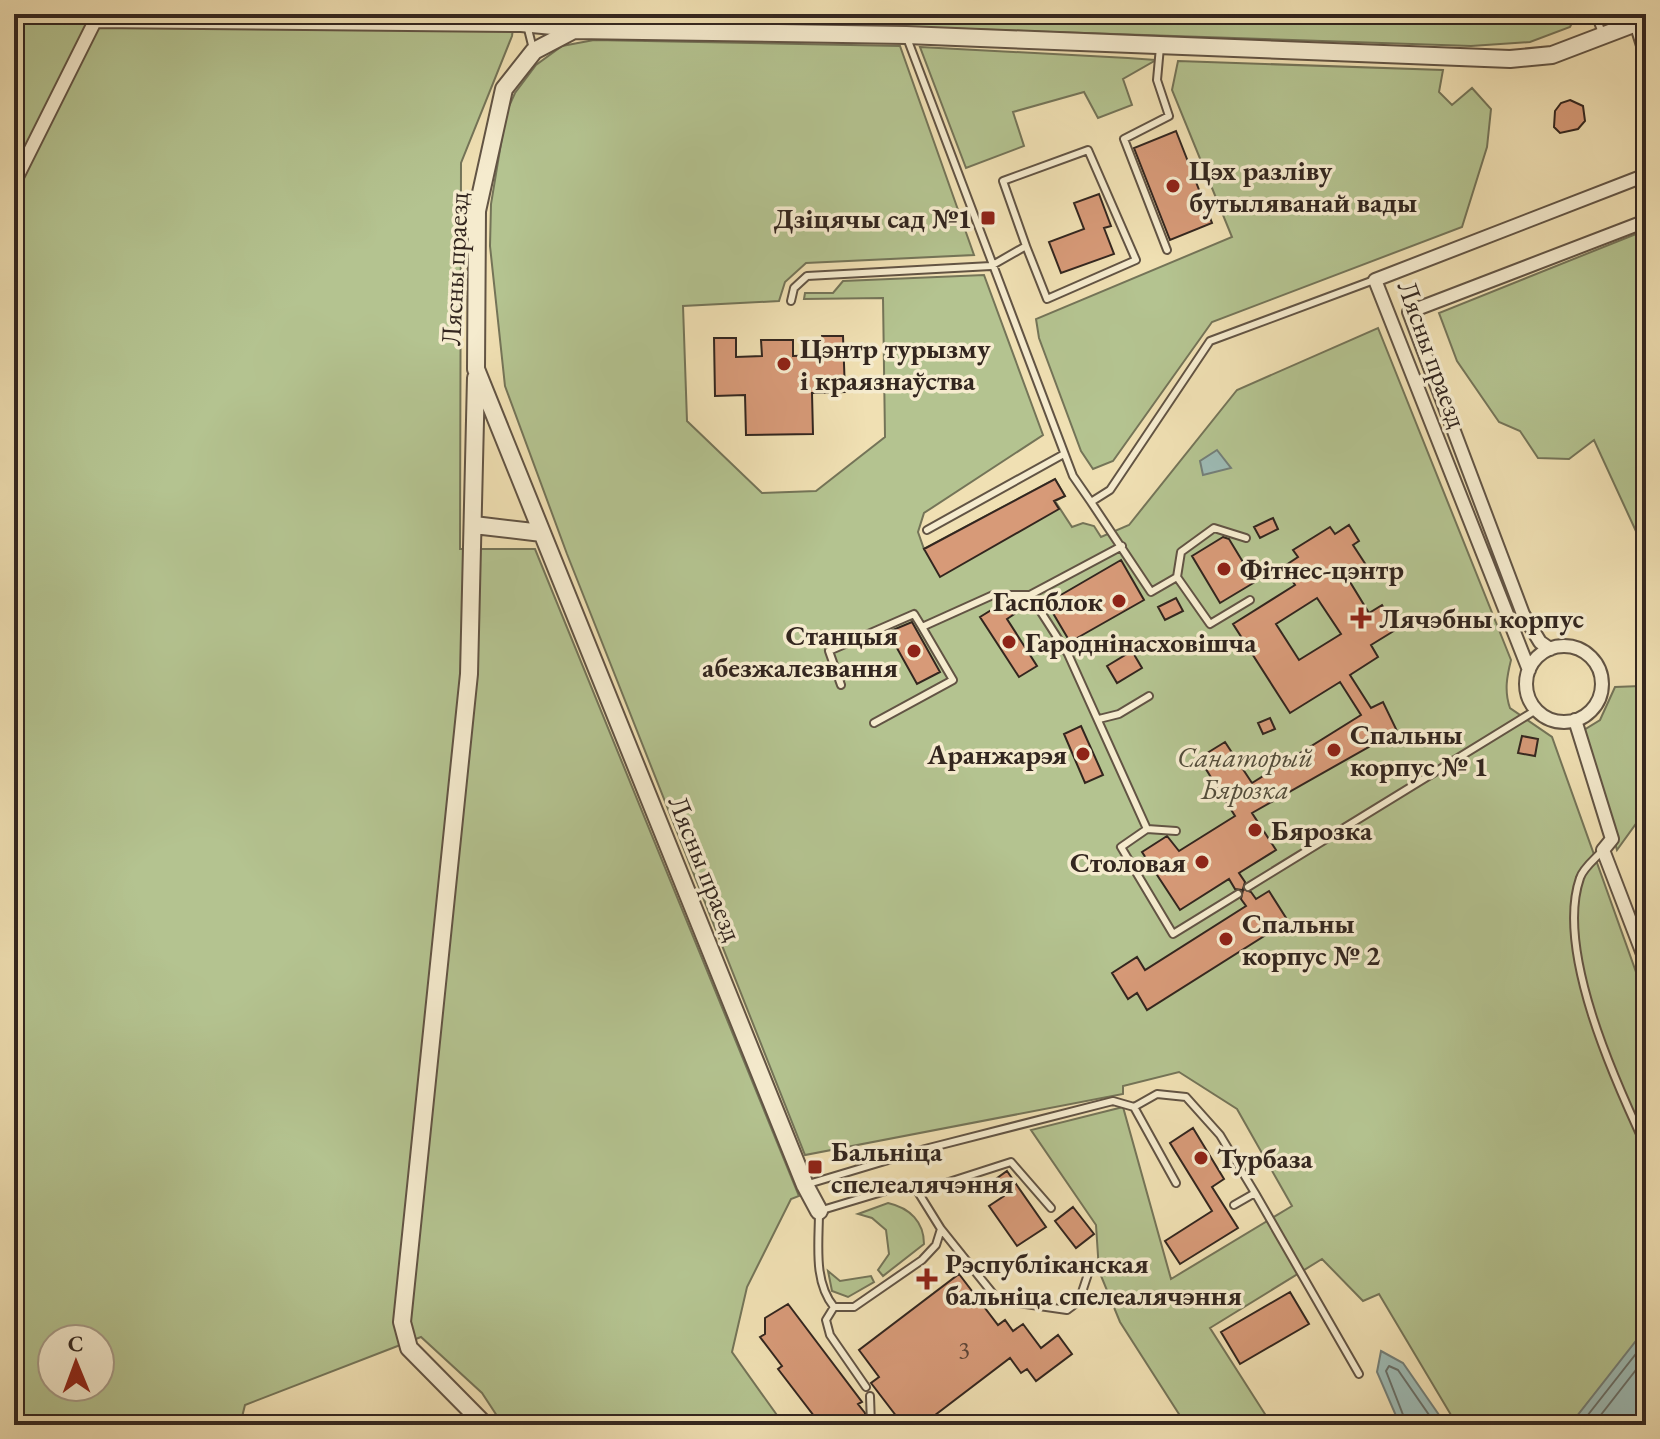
<svg xmlns="http://www.w3.org/2000/svg" width="1660" height="1439" viewBox="0 0 1660 1439" font-family="'EB Garamond',serif">
  <rect width="100%" height="100%" fill="#f0e0b3"/>
  <filter id="stains"><feTurbulence type="fractalNoise" baseFrequency=".0025" numOctaves="4"/><feColorMatrix values="0 0 0 0 .2 0 0 0 0 .09 0 0 0 0 .02 0 0 0 .5 -.17"/></filter>
  <radialGradient id="worn" r=".72"><stop offset=".6" stop-color="#630" stop-opacity="0"/><stop offset="1" stop-color="#630" stop-opacity=".3"/></radialGradient>
  <path fill="#b4c390" stroke="#747458" stroke-width="2" fill-rule="evenodd" d="M 14,14 L 515,14 L 512,36 L 461,163 L 460,549 L 535,549 L 799,1196 L 791,1199 L 747,1287 L 732,1352 L 784,1425 L 503,1425 L 482,1393 L 421,1337 L 245,1405 L 242,1417 L 246,1425 L 14,1425 ZM 52,1339 L 100,1339 L 100,1387 L 52,1387 Z
    M 521,14 L 1576,14 L 1576,15 L 1570,27 L 1530,42 L 1471,46 Z
    M 594,40 L 900,46 L 974,255 L 806,263 L 785,282 L 779,301 L 683,306 L 687,421 L 762,493 L 816,491 L 885,437 L 883,298 L 804,299 L 805,293 L 833,293 L 843,281 L 984,275 L 1043,435 L 924,513 L 918,532 L 924,549 L 1055,479 L 1065,496 L 1055,501 L 1072,527 L 1083,523 L 1094,526 L 1101,537 L 1129,525 L 1237,390 L 1378,328 L 1511,660 C 1507,676 1504,691 1510,708 L 1552,737 L 1646,1000 L 1646,1330 L 1570,1425 L 1457,1425 L 1379,1294 L 1363,1301 L 1322,1259 L 1210,1328 L 1272,1425 L 1186,1425 L 1120,1322 L 1099,1271 L 1096,1225 L 1031,1130 L 1123,1107 L 1171,1279 L 1292,1206 L 1237,1109 L 1179,1072 L 1123,1086 L 1123,1094 L 805,1155 L 567,554 L 505,386 L 490,246 L 491,204 L 506,113 L 515,93 L 536,65 L 562,46 Z
    M 920,47 L 1128,58 L 1156,60 L 1123,79 L 1132,105 L 1098,118 L 1084,92 L 1013,112 L 1024,146 L 966,168 Z
    M 1178,61 L 1443,70 L 1439,92 L 1452,105 L 1472,88 L 1491,109 L 1487,147 L 1462,227 L 1212,322 L 1113,461 L 1093,469 L 1081,451 L 1039,338 L 1036,319 L 1232,237 L 1172,90 Z
    M 1646,230 L 1646,553 L 1594,440 L 1569,459 L 1538,458 L 1520,431 L 1499,422 L 1457,361 L 1439,313 Z
    M 1640,686 L 1643,739 L 1646,740 L 1646,819 L 1638,821 L 1617,850 L 1584,730 L 1600,720 L 1615,687 Z
    M 888,1203 C 910,1208 924,1222 924,1244 L 883,1276 L 878,1270 L 889,1254 L 886,1230 L 872,1218 L 858,1214 Z
    M 828,1271 L 840,1281 L 871,1276 L 874,1282 L 848,1297 L 832,1291 Z"/>
  <path fill="#9dbbb5" stroke="#737f79" stroke-width="2" d="M 1217,450 L 1231,468 L 1203,475 L 1200,461 Z
    M 1646,1330 L 1646,1425 L 1570,1425 L 1639,1337 Z
    M 1381,1351 L 1403,1363 L 1446,1425 L 1400,1425 L 1377,1372 Z"/>
  <g fill="none" stroke-linecap="round" stroke-linejoin="round">
    <path stroke="#68706a" stroke-width="2" d="M 1407,1425 L 1386,1371 L 1389,1366 L 1398,1370 L 1436,1425
      M 1580,1425 L 1646,1341
      M 1593,1425 L 1646,1357"/>
  </g>
  <path fill="#d79a78" stroke="#33261f" stroke-width="2" fill-rule="evenodd" d="M 1570,100 L 1583,106 L 1585,121 L 1578,129 L 1560,133 L 1554,127 L 1555,111 L 1561,103 Z
    M 1176,131 L 1212,223 L 1170,240 L 1134,148 Z
    M 1099,194 L 1111,226 L 1104,228 L 1114,254 L 1061,273 L 1049,242 L 1084,229 L 1074,203 Z
    M 822,336 L 843,336 L 845,392 L 812,393 L 813,434 L 746,435 L 745,395 L 715,396 L 714,338 L 736,338 L 736,357 L 762,356 L 761,340 L 793,340 L 793,356 L 823,355 Z
    M 1055,479 L 1065,496 L 1054,501 L 1059,509 L 940,577 L 924,549 Z
    M 1273,518 L 1278,529 L 1260,538 L 1254,527 Z
    M 1349,525 L 1359,541 L 1353,545 L 1366,565 L 1347,577 L 1369,613 L 1382,605 L 1397,629 L 1371,645 L 1378,657 L 1350,675 L 1371,708 L 1383,702 L 1397,731 L 1252,813 L 1276,850 L 1239,873 L 1245,882 L 1243,889 L 1251,892 L 1256,899 L 1269,891 L 1288,921 L 1147,1010 L 1137,993 L 1128,999 L 1112,973 L 1137,957 L 1145,970 L 1246,906 L 1241,899 L 1243,890 L 1235,889 L 1229,879 L 1180,910 L 1142,852 L 1167,836 L 1179,851 L 1235,816 L 1199,758 L 1225,742 L 1252,783 L 1361,715 L 1340,682 L 1290,713 L 1233,624 L 1295,585 L 1283,567 L 1298,557 L 1293,550 L 1330,527 L 1335,534 ZM 1317,598 L 1341,634 L 1299,660 L 1276,624 Z
    M 1223,537 L 1229,539 L 1255,582 L 1220,603 L 1192,556 Z
    M 1121,560 L 1144,600 L 1070,642 L 1047,603 Z
    M 1176,598 L 1183,611 L 1165,620 L 1158,607 Z
    M 1006,601 L 1017,601 L 1022,609 L 1007,619 L 1037,666 L 1019,677 L 980,617 Z
    M 912,622 L 940,672 L 917,684 L 888,632 Z
    M 1132,651 L 1142,668 L 1117,683 L 1107,666 Z
    M 1270,718 L 1275,729 L 1263,734 L 1258,723 Z
    M 1081,726 L 1103,775 L 1085,783 L 1064,734 Z
    M 1522,736 L 1538,739 L 1535,756 L 1518,753 Z
    M 1193,1128 L 1224,1179 L 1212,1187 L 1238,1228 L 1180,1264 L 1165,1241 L 1212,1211 L 1170,1143 Z
    M 1007,1171 L 1046,1227 L 1017,1246 L 989,1206 L 1004,1196 L 993,1181 Z
    M 1073,1207 L 1094,1234 L 1076,1248 L 1055,1221 Z
    M 959,1274 L 998,1325 L 1005,1320 L 1013,1331 L 1023,1324 L 1041,1348 L 1058,1335 L 1072,1354 L 1036,1381 L 1027,1369 L 1021,1373 L 1010,1358 L 922,1425 L 887,1425 L 897,1417 L 871,1383 L 879,1377 L 859,1350 Z
    M 1290,1292 L 1309,1324 L 1240,1364 L 1221,1332 Z
    M 788,1304 L 862,1402 L 858,1404 L 865,1413 L 865,1425 L 821,1425 L 778,1369 L 782,1366 L 760,1337 L 765,1334 L 765,1318 Z"/>
  <g fill="none" stroke-linecap="round" stroke-linejoin="round">
    <defs>
      <path id="service" d="M 1595,14 L 1602,33
        M 527,25 L 533,49
        M 907,38 L 1073,476 L 1091,502 L 1110,490 L 1210,341 L 1374,280
        M 1160,47 L 1157,80 L 1169,116 L 1124,139 L 1167,250
        M 791,301 L 794,288 L 807,276 L 991,266 L 1026,246 L 1003,181 L 1088,150 L 1136,260 L 1047,299 L 1026,246
        M 1091,502 L 1151,592 L 1177,577 L 1210,624 L 1250,600
        M 927,530 L 1064,454
        M 1177,577 L 1181,552 L 1214,528 L 1246,538
        M 1030,595 L 1068,654 L 1147,829
        M 841,685 L 829,651 L 914,614 L 922,627
        M 1099,719 L 1119,714 L 1149,696
        M 874,723 L 953,680 L 922,627 L 993,595 L 1030,595 L 1122,546
        M 1176,831 L 1147,829 L 1121,847 L 1173,934 L 1238,894
        M 1603,850 C 1596,858 1583,868 1580,878 C 1555,950 1615,1081 1646,1147
        M 1248,887 L 1536,710
        M 1134,1107 L 1157,1094 L 1186,1097 L 1220,1135 L 1255,1193 L 1234,1205
        M 805,1185 L 925,1149 L 1113,1101 L 1134,1107 L 1176,1183
        M 902,1186 L 918,1192 L 941,1229 L 936,1245 L 922,1260 L 854,1307 L 834,1307 C 813,1281 819,1244 819,1211 Z
        M 918,1192 L 1011,1162 L 1051,1208
        M 1255,1193 L 1359,1374
        M 941,1229 L 998,1300 L 1067,1310 L 1079,1301 L 1089,1271
        M 834,1307 L 826,1320 L 830,1335 L 866,1387
        M 870,1396 L 871,1425"/>
      <path id="minor" d="M 1636,23 L 1646,55
        M 14,183 L 95,21 L 521,25 L 574,30
        M1526 684a38 38 0 1 1 76 0a38 38 0 1 1-76 0Z
        M 1550,649 L 1540,642 L 1523,614 L 1409,312 L 1646,221
        M 1529,670 L 1375,280 L 1646,175
        M 1575,720 L 1612,839 L 1603,850 L 1646,962"/>
      <path id="tertiary" d="M 476,378 L 469,674 L 402,1322 L 409,1348 L 485,1425
        M 474,525 L 542,533
        M 819,1211 L 805,1185 L 476,369 L 477,211 L 504,89 L 534,51 L 574,30 L 906,35 L 1510,59 L 1552,55 L 1636,23"/>
      <path id="secondary" d="M 1631,14 L 1636,23 L 1646,18"/>
    </defs>
    <use href="#service" stroke="#625444" stroke-width="10"/>
    <use href="#minor" stroke="#625444" stroke-width="16"/>
    <use href="#tertiary" stroke="#625444" stroke-width="20"/>
    <use href="#secondary" stroke="#33261f" stroke-width="22"/>
    <use href="#service" stroke="#f5ebce" stroke-width="6"/>
    <use href="#minor" stroke="#f5ebce" stroke-width="12"/>
    <use href="#tertiary" stroke="#f5ebce" stroke-width="16"/>
    <use href="#secondary" stroke="#f5ebce" stroke-width="18"/>
  </g>
  <g fill="#8f2418" stroke="#f5ebce" stroke-width="3">
    <circle cx="1173" cy="186" r="8"/>
    <rect x="980" y="210" width="16" height="16" rx="4"/>
    <circle cx="784" cy="364" r="8"/>
    <circle cx="1224" cy="569" r="8"/>
    <circle cx="1119" cy="601" r="8"/>
    <path d="M1357 606h8v8h8v8h-8v8h-8v-8h-8v-8h8z"/>
    <circle cx="1009" cy="642" r="8"/>
    <circle cx="914" cy="651" r="8"/>
    <circle cx="1334" cy="750" r="8"/>
    <circle cx="1083" cy="754" r="8"/>
    <circle cx="1255" cy="830" r="8"/>
    <circle cx="1202" cy="862" r="8"/>
    <circle cx="1226" cy="939" r="8"/>
    <circle cx="1201" cy="1158" r="8"/>
    <rect x="807" y="1159" width="16" height="16" rx="4"/>
    <path d="M923 1267h8v8h8v8h-8v8h-8v-8h-8v-8h8z"/>
  </g>
  <g text-anchor="middle" dominant-baseline="central" stroke-width="7" stroke-linejoin="round" paint-order="stroke">
    <g font-size="24" fill="#5c4335">
      <text x="964" y="1349">3</text>
    </g>
    <g font-size="28" font-weight="bold" fill="#33261f" stroke="#f5ebce" text-anchor="start">
      <text x="1189" y="170">Цэх разліву<tspan x="1189" dy="32">бутыляванай вады</tspan></text>
      <text x="972" y="218" text-anchor="end">Дзіцячы сад №1</text>
      <text x="800" y="348">Цэнтр турызму<tspan x="800" dy="32">і краязнаўства</tspan></text>
      <text x="1240" y="569">Фітнес-цэнтр</text>
      <text x="1103" y="601" text-anchor="end">Гаспблок</text>
      <text x="1379" y="618">Лячэбны корпус</text>
      <text x="898" y="635" text-anchor="end">Станцыя<tspan x="898" dy="32">абезжалезвання</tspan></text>
      <text x="1025" y="642">Гароднінасховішча</text>
      <text x="1350" y="734">Спальны<tspan x="1350" dy="32">корпус № 1</tspan></text>
      <text x="1067" y="754" text-anchor="end">Аранжарэя</text>
      <text x="1271" y="830">Бярозка</text>
      <text x="1186" y="862" text-anchor="end">Столовая</text>
      <text x="1242" y="923">Спальны<tspan x="1242" dy="32">корпус № 2</tspan></text>
      <text x="831" y="1151">Бальніца<tspan x="831" dy="32">спелеалячэння</tspan></text>
      <text x="1217" y="1158">Турбаза</text>
      <text x="945" y="1263">Рэспубліканская<tspan x="945" dy="32">бальніца спелеалячэння</tspan></text>
    </g>
    <g font-size="28" fill="#33261f" stroke="#f5ebce">
      <text transform="translate(454 269) rotate(-87)">Лясны праезд</text>
      <text transform="translate(1433 354) rotate(70)">Лясны праезд</text>
      <text transform="translate(706 868) rotate(68)">Лясны праезд</text>
    </g>
    <g font-size="28" font-style="italic" fill="#534d3b" stroke="#f5ebce">
      <text x="1245" y="757">Санаторый<tspan x="1245" dy="32">Бярозка</tspan></text>
    </g>
  </g>
  <rect width="1660" height="1439" fill="none" stroke="#f0e0b3" stroke-width="48"/>
  <rect x="16" y="16" width="1628" height="1407" fill="none" stroke="#33261f" stroke-width="4"/>
  <rect x="24" y="24" width="1612" height="1391" fill="none" stroke="#33261f" stroke-width="2"/>
  <g transform="translate(76 1363) rotate(359)"><circle r="38" fill="#f5ebce" stroke="#a79c88" stroke-width="2"/>
  <path d="M0-6L14 30L0 20L-14 30Z" fill="#8f2418"/>
  <text y="-12" font-size="22" font-weight="bold" text-anchor="middle" fill="#33261f">С</text>
  </g>
  <rect width="100%" height="100%" filter="url(#stains)"/>
  <rect width="100%" height="100%" fill="url(#worn)"/>
</svg>
